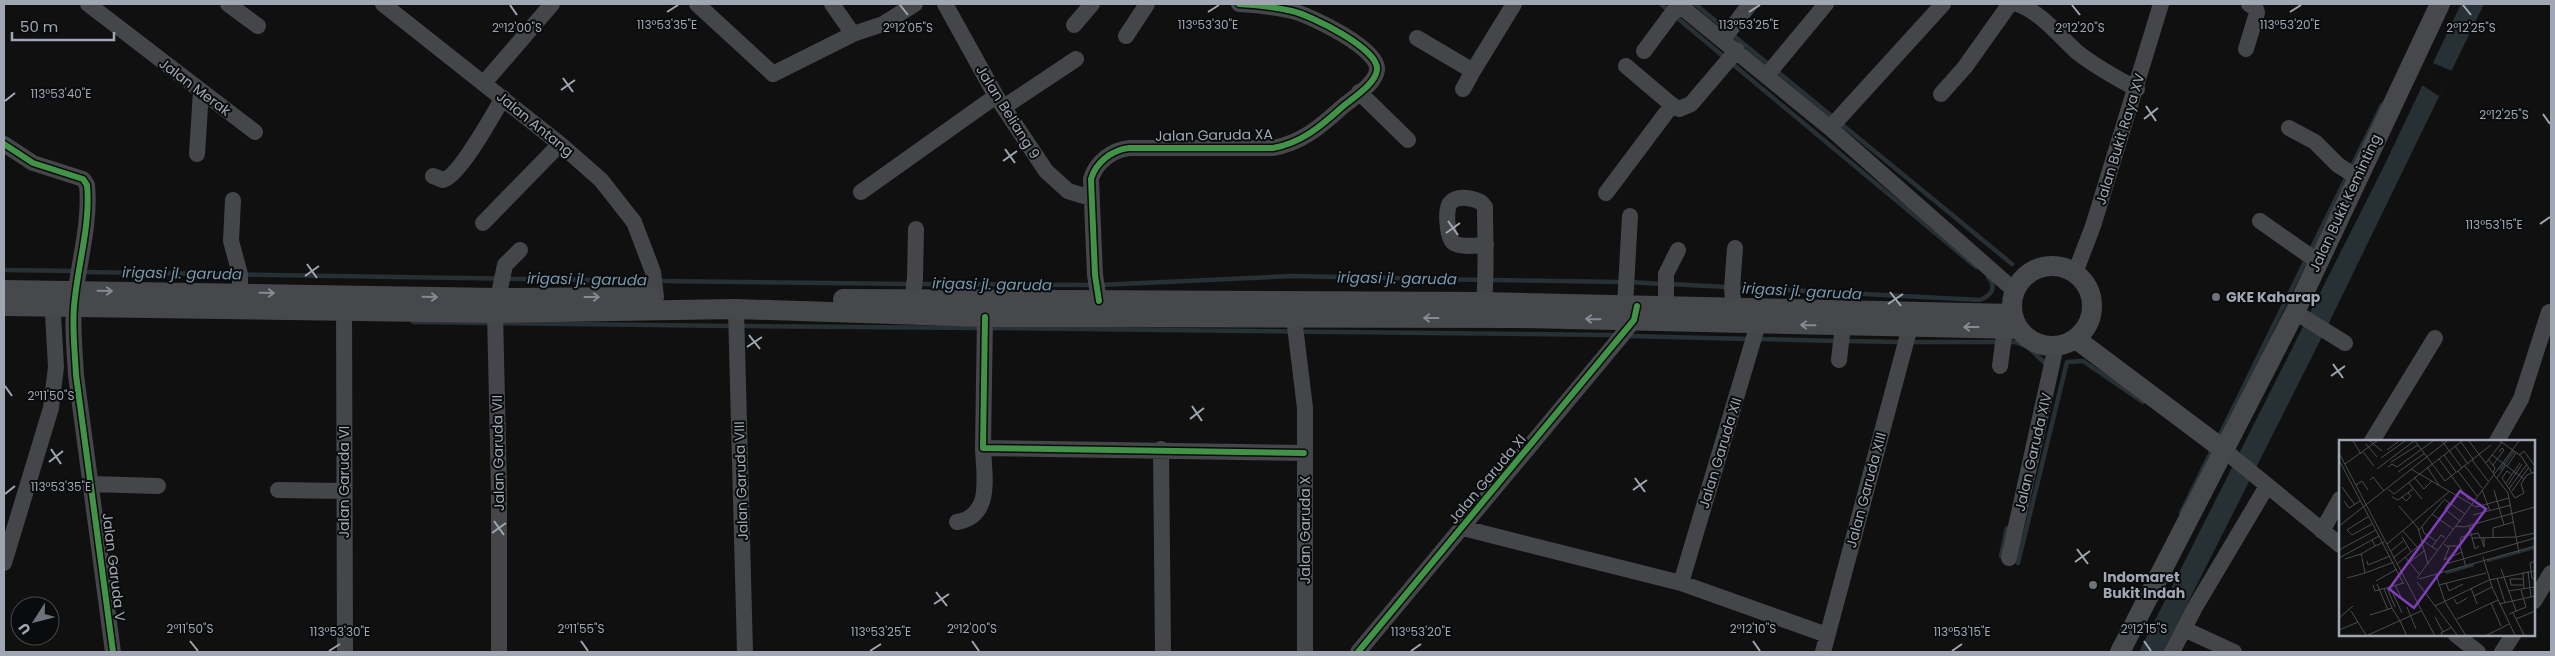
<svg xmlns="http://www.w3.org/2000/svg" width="2555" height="656" viewBox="0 0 2555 656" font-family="Poppins,sans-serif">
  <rect width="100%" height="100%" fill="#101010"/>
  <path fill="#273035" d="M 2461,4 L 2484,4 L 2325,331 L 2163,652 L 2139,652 L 2384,166 Z"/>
  <path fill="#101010" d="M 2433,63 L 2452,71 L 2439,96 L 2422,85 Z"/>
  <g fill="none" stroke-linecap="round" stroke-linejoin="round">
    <path stroke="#273035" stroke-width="4.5" d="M 1661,4 L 1669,11
      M 1695,4 L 2012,264
      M 1675,16 L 1976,267
      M 4,270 L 75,271
      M 83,272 L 650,281
      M 1490,280 L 1622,282
      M 658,281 L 910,284
      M 1630,282 L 1662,284
      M 918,284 L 1092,285
      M 1670,284 L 1980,300 C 1992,295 1997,287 1988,277
      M 1100,285 L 1293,276 L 1482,280
      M 413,322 L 733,326
      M 741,326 L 981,328
      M 988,328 L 1615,335
      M 1628,336 L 1750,339
      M 1758,339 L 1838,341
      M 1846,341 L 1903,342
      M 1911,342 L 2015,342 L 2028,347 L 2047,365
      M 2218,439 L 2382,105
      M 2181,513 L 2213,448
      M 2001,556 L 2007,528
      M 2018,563 L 2067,362 L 2083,361 L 2143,402"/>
    <path stroke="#444649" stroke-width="16" d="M 88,4 L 255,132
      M 228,4 L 258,26
      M 383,4 L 560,144 L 601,180 L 634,222 L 653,272 L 656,297
      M 697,4 L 773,74 L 853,34 L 883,24 L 915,4
      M 832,4 L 853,34
      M 945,4 L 996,96 L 1046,171 L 1068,191 L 1091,198
      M 1678,4 L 1830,128 L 2015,291
      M 2017,4 C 2041,12 2059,36 2077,52 C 2096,67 2116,78 2137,89
      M 1074,25 L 1092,4
      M 1126,36 L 1147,4
      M 1417,38 L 1473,71 L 1514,4
      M 1724,38 L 1750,4
      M 2246,49 L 2257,13 L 2256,9 L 2249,4
      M 1644,51 L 1679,4
      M 1626,66 L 1672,105
      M 1767,75 L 1826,4
      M 484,83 L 552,4
      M 1463,89 L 1473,71
      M 1359,92 L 1408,140
      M 1941,94 L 1965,67 L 2009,5 L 2013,4
      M 1004,107 L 1076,59
      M 1830,128 L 1943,4
      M 2289,128 L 2315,142 L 2338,165 L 2357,177
      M 4,144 L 33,163 L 83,179 L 87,185 C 91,225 77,267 74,307 C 72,329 75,353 76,375 L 113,652
      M 197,154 L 201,91
      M 433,176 L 443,180 C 460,176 493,114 503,98
      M 861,192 L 996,96
      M 1606,193 L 1672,105 L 1679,109 L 1691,104 L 1737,50
      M 233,200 L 231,241 L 240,274 L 240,293
      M 2260,221 L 2317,261
      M 483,223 L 560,144
      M 2075,273 L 2093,226 L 2161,4
      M 344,300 L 345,652
      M 1099,301 L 1095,275 L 1091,179 C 1096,162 1112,150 1129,148 L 1273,148 C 1301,143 1320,127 1341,108 C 1351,99 1375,85 1377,70 C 1380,49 1310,15 1292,11 C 1275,7 1257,5 1239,4
      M 1484,302 C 1487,271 1485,239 1485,207 C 1480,198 1458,194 1450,203 C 1445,209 1447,239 1454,243 C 1462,248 1477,245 1486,245
      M 1625,305 L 1630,216
      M 1666,307 L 1666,274 L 1678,250
      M 736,309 L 745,652
      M 1734,309 L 1732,289 L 1735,248
      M 911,310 L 915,278 L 916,229
      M 2295,312 L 2345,343
      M 985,317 L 983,448 L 1304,453
      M 1294,318 L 1305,408 L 1305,652
      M 1839,360 L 1843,325
      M 2000,366 L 2005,328
      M 2372,441 L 2435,338
      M 2497,441 L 2521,399 L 2549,312
      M 1161,449 L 1163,652
      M 2224,450 L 2340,545
      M 91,484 L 158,486
      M 278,490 L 343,491
      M 957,522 C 993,516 984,476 983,448
      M 1463,528 L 1681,583 L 1827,635
      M 2322,531 L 2340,499
      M 2009,558 L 2056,346
      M 4,563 L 51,408 L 56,367 L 52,296
      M 1681,583 L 1758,324
      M 2534,601 L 2551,573
      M 2184,629 L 2234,652
      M 2456,635 L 2478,652
      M 499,652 L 499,489 L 495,313 L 505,265 L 520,250
      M 1358,652 L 1619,339 L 1634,320 L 1636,312
      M 1823,652 L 1910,327
      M 2172,652 L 2194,609 L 2267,486
      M 2502,652 L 2513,635"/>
    <path stroke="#46484b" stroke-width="20" d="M2012 306a40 40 0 1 1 80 0a40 40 0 1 1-80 0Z
      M 4,290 L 497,298 L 649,297
      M 843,299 L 1484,302 L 2013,314
      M 4,306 L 495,313 L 736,309 L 985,317 L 1519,318 L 2019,329
      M 2076,339 L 2224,450
      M 2120,652 L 2295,312 L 2440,4"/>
    <defs>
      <path id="cycleway" d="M 4,144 L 33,163 L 83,179 L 87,185 C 91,225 77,267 74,307 C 72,329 75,353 76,375 L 113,652
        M 1099,301 L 1095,275 L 1091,179 C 1096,162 1112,150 1129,148 L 1273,148 C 1301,143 1320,127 1341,108 C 1351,99 1375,85 1377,70 C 1380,49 1310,15 1292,11 C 1275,7 1257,5 1239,4
        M 985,317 L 983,448 L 1304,453
        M 1358,652 L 1634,320 L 1637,306"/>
    </defs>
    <use href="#cycleway" stroke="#0a0b0c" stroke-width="9"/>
    <use href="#cycleway" stroke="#419447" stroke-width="6"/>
  </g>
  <defs><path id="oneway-shaft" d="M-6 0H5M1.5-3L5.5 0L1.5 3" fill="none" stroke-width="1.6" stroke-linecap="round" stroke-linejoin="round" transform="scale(1.25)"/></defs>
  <g stroke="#858a93">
    <use href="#oneway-shaft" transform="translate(105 291) rotate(1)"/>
    <use href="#oneway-shaft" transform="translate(267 293) rotate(1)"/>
    <use href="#oneway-shaft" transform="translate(430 297) rotate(1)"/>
    <use href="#oneway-shaft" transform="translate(592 297)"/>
    <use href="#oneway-shaft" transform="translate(1431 318) rotate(180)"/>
    <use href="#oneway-shaft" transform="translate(1593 319) rotate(-179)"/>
    <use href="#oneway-shaft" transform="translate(1808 325) rotate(-179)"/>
    <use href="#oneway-shaft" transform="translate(1971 327) rotate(-180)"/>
  </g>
  <path fill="none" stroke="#a0a7b2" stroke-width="2" d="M 510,5 L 517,15M 900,5 L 908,15M 2072,5 L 2080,15M 2463,5 L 2471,15M 667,12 L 678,5M 1208,12 L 1219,5M 1749,12 L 1760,5M 2290,12 L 2301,5M 563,78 L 573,92M 561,90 L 575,80M 5,101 L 15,93M 2146,106 L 2156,121M 2543,114 L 2550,124M 2144,119 L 2158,108M 1005,149 L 1015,163M 1003,161 L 1017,151M 1448,221 L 1458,235M 2540,224 L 2550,217M 1446,233 L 1460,223M 307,264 L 317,278M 305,276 L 319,266M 1890,292 L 1901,306M 1888,304 L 1903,294M 749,335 L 760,349M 747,347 L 762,337M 2333,364 L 2343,378M 2331,376 L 2345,366M 5,386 L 12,396M 1192,406 L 1202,421M 1190,419 L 1204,408M 51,449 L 61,464M 49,462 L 63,451M 1635,478 L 1645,492M 1633,490 L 1647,480M 5,494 L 15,486M 494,521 L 504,535M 492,533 L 506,523M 2077,549 L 2088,564M 2075,562 L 2090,551M 936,592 L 947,606M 934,604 L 949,594M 190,641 L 198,651M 581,641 L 588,651M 972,641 L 979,651M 1753,641 L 1760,651M 2144,641 L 2151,651M 329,651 L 340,644M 870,651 L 881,644M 1411,651 L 1421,644M 1952,651 L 1962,644"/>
  <g fill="#6e7279" stroke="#0a0b0c" stroke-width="2">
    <circle cx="2216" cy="297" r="5"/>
    <circle cx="2093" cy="585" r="5"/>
  </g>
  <g text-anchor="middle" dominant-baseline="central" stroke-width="4" stroke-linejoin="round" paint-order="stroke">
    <g font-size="14" fill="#a0a7b2" stroke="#0a0b0c">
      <text transform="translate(195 87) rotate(37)">Jalan Merak</text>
      <text transform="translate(1008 112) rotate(58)">Jalan Beliang 9</text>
      <text transform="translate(535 124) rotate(39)">Jalan Antang</text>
      <text transform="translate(1214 135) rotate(-1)">Jalan Garuda XA</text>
      <text transform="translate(2120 139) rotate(-73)">Jalan Bukit Raya XV</text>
      <text transform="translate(2345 203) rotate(-65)">Jalan Bukit Keminting</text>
      <text transform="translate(2033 452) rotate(-77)">Jalan Garuda XIV</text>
      <text transform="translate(498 453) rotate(-91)">Jalan Garuda VII</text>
      <text transform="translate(1720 453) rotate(-73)">Jalan Garuda XII</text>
      <text transform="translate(1487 479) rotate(-50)">Jalan Garuda XI</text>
      <text transform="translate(741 481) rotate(-92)">Jalan Garuda VIII</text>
      <text transform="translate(344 482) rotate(-90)">Jalan Garuda VI</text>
      <text transform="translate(1866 490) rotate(-75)">Jalan Garuda XIII</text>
      <text transform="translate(1305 530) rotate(-90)">Jalan Garuda X</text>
      <text transform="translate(114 567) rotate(83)">Jalan Garuda V</text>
    </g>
    <g font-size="14" font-weight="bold" fill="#a0a7b2" stroke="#0a0b0c" text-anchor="start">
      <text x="2226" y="297">GKE Kaharap</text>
      <text x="2103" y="577">Indomaret<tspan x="2103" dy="16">Bukit Indah</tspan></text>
    </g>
    <g font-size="15" font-style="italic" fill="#7799ad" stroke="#0a0b0c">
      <text transform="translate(182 273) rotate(1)">irigasi jl. garuda</text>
      <text transform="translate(1397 278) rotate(1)">irigasi jl. garuda</text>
      <text transform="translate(587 279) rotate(1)">irigasi jl. garuda</text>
      <text transform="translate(992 284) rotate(1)">irigasi jl. garuda</text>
      <text transform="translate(1802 291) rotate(3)">irigasi jl. garuda</text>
    </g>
  </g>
  <g transform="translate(2339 440)">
    <rect width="196" height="196" fill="#101010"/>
    <path fill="none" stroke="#273035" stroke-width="2.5" d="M 161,30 L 175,11M 148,121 L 195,108M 107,133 L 135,125"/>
    <path fill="none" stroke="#4a4c51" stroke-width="1" d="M 14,1 L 22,14M 31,1 L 43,11M 76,1 L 106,41 L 152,5M 103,1 L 123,28M 130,1 L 155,34M 161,1 L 182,16 L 193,33M 122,2 L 134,19M 27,4 L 38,17M 116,6 L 129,24M 48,10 L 60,1M 24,12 L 35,26M 0,13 L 96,196M 105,15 L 117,32M 153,15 L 185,39M 180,15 L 185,11 L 195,25M 42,18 L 66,1M 100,19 L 130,60M 0,20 L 40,96 L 0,118M 133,20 L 149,41M 150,20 L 156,28 L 154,33M 52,22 L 79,5M 147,23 L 163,2M 6,24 L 38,1M 154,25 L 165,10 L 163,8 L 160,12M 126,26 L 143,48M 168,26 L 177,13M 49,27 L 53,24 L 58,27 L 94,1M 88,27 L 100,45M 38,29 L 75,1M 72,29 L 137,67 L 170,58M 119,31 L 138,56M 59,32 L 86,13M 155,35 L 169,53 L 180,113M 173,35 L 168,31 L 163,38 L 176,58 L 185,53 L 182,44 L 188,35 L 196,32M 75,37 L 85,49 L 93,41M 158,38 L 167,25M 31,40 L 34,37 L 45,51M 69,42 L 83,59M 167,43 L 181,23M 17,45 L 23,41 L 29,50M 169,45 L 183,24M 3,47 L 16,65M 49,49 L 55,54 L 123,1M 170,49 L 188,24M 143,50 L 151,71M 155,50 L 165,85M 173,51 L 190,27M 53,57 L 59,60 L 74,49M 63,57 L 67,61 L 72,56 L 69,53M 105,59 L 126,74M 5,61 L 10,68 L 21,61M 110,63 L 106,69 L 122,82M 60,66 L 79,88 L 89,124M 93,74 L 114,89M 134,75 L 172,65M 30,76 L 8,90 L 13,95 L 33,84M 0,86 L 108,1M 117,86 L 125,87 L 196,67M 130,86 L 136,109 L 140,106M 83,87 L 85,93 L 97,101M 80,90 L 105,60M 64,91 L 78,107M 40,96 L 64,143M 63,97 L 72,112M 142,97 L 145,107 L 145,97M 154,97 L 154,88 L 175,82M 133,98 L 177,97 L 196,93M 33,100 L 36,106 L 45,102M 83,100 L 98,110M 48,104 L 111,51M 105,104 L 110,108 L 105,120 L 123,112M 121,105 L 122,97 L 139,93 L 141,97M 108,106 L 121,106 L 127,127M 93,107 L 102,95 L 106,98M 0,110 L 37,90M 52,111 L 64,101M 23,117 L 22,114 L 36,106M 66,117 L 80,134M 144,117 L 153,147 L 176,195M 23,118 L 26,133 L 55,122M 54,118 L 68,107M 6,119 L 22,114M 28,121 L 29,125 L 51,116M 196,121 L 191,123 L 193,138 L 196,140M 71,122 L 85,111M 58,124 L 83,103M 107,124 L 196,98M 162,129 L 177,171M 189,131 L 192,157M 184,132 L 185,149M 97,135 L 106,162 L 127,196M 8,138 L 26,133M 78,138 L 180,1M 158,138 L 166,163M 80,139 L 196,106M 184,139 L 171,139 L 172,145 L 184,145M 37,141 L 58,129M 78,142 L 119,196M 107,143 L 110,151 L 124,144M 38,144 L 49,170M 34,145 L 36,151 L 65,143M 56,145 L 63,159M 100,145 L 147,133M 51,147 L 63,173M 48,148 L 56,167M 132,148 L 138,164M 169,151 L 196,147M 135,156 L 153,147M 115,159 L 118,164 L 128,158M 152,163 L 162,186M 160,164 L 196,156M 96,166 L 150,140 L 196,131M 68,167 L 77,189M 53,168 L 61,181M 12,171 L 27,195M 174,173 L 185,195M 170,174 L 187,167 L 182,150M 31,175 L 53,168 L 45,149M 96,177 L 104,192M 0,178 L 14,166M 118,179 L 159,160M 177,179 L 196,171M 61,181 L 68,196M 0,190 L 19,182M 27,196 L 82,171M 103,196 L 102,193 L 113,187M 146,196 L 170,184"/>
    <path fill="#813ebd" fill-opacity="0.15" stroke="#813ebd" stroke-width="2.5" d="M 121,51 L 147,69 L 75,168 L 50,149 Z"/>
    <rect width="196" height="196" fill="none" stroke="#a0a7b2" stroke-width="2.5"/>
  </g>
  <g font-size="12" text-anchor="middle" fill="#a0a7b2" stroke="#0a0b0c" stroke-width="4" stroke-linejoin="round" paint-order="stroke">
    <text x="667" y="29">113°53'35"E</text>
    <text x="1208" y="29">113°53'30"E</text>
    <text x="1749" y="29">113°53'25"E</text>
    <text x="2290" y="29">113°53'20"E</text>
    <text x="517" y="32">2°12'00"S</text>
    <text x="908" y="32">2°12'05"S</text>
    <text x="2080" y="32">2°12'20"S</text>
    <text x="2471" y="32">2°12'25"S</text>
    <text x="61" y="98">113°53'40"E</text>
    <text x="2504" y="119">2°12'25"S</text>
    <text x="2494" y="229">113°53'15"E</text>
    <text x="51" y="400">2°11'50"S</text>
    <text x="61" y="491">113°53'35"E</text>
    <text x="190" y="633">2°11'50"S</text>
    <text x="581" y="633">2°11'55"S</text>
    <text x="972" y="633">2°12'00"S</text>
    <text x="1753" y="633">2°12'10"S</text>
    <text x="2144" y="633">2°12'15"S</text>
    <text x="340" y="636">113°53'30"E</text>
    <text x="881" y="636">113°53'25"E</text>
    <text x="1421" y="636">113°53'20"E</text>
    <text x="1962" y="636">113°53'15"E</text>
  </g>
  <rect width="2555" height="656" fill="none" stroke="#a0a7b2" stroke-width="10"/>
  <g transform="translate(35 621) rotate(234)"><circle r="24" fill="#0a0b0c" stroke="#46494e"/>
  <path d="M0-4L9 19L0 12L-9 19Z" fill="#6e7279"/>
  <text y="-8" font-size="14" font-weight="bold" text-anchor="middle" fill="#a0a7b2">U</text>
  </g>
  <path d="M12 32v8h102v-8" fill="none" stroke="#a0a7b2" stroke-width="2.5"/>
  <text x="20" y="32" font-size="15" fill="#a0a7b2" stroke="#0a0b0c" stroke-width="4" paint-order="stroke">50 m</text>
</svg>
